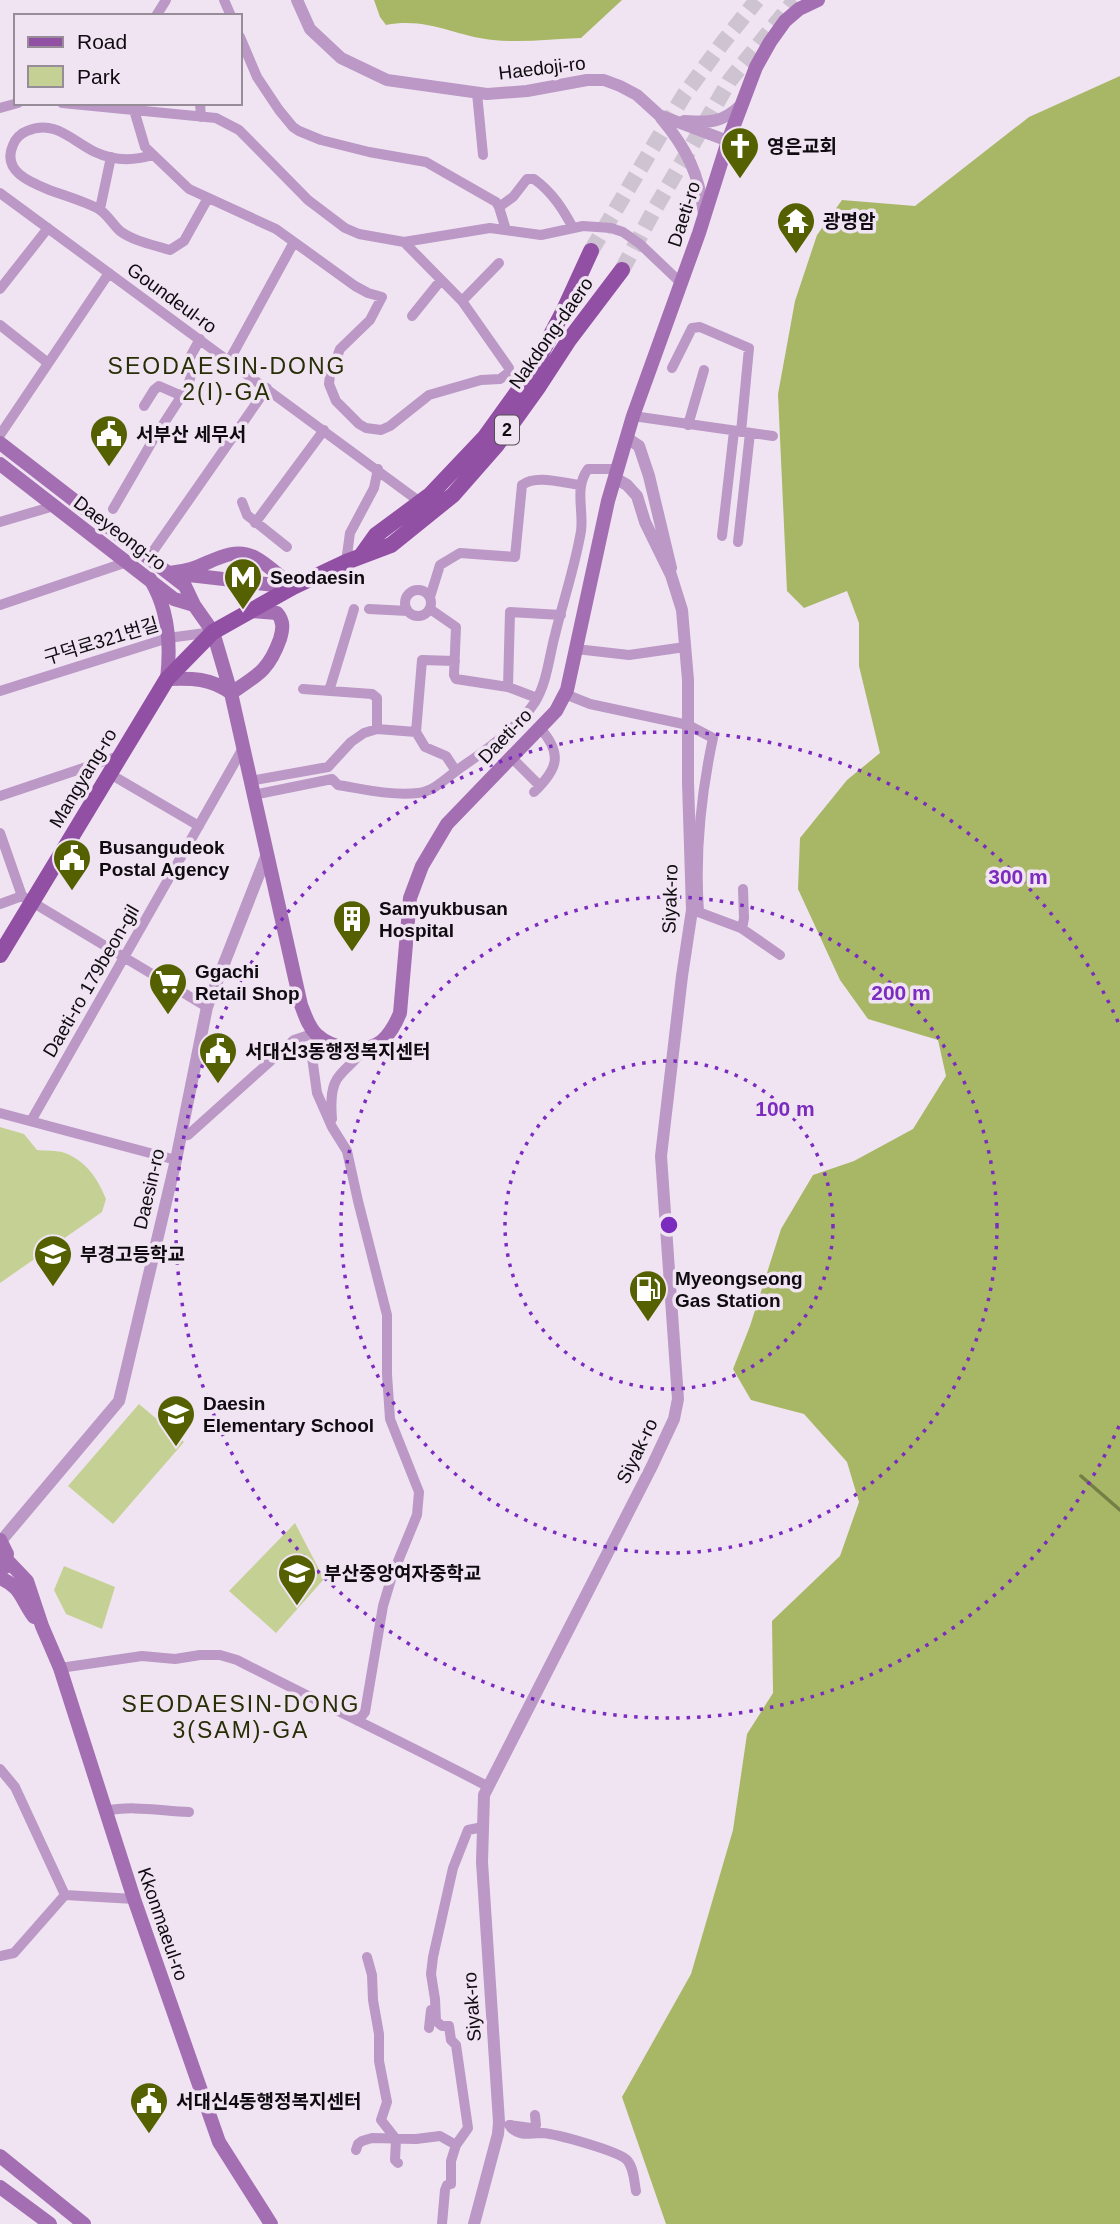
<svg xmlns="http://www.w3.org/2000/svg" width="1120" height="2224" viewBox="0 0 1120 2224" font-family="Helvetica,'Noto Sans KR',sans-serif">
  <rect width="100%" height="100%" fill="#f0e4f3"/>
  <path fill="#c5d194" d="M 0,1127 L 24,1134 L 37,1150 C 45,1151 57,1150 65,1153 C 86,1161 98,1179 106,1199 L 102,1212 L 0,1283 Z
    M 139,1404 L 184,1442 L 113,1524 L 68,1486 Z
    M 295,1523 L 324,1579 L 276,1633 L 229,1591 Z
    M 64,1566 L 115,1587 L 102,1629 L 66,1614 L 54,1590 Z"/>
  <path fill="#a8b765" d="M 374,0 L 622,0 L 581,38 C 552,39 522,43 493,40 C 454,36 428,17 386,25 L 380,17 Z
    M 1120,76 L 1120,2224 L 666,2224 L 622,2097 L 691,1974 L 733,1830 L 747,1734 L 773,1693 L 772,1621 L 840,1556 L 859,1502 L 847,1462 L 804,1414 L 751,1400 L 733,1369 L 750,1326 L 781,1229 L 813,1175 L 854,1161 L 913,1129 L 946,1076 L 938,1040 L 868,1019 L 840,980 L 798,889 L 800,838 L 847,780 L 880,753 L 859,666 L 859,623 L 847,591 L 804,608 L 787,591 L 778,394 L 795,301 L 817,235 L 842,200 L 915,206 L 1029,117 Z"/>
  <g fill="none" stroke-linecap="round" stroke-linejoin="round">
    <path stroke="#747e46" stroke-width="3.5" d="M 1081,1476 L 1120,1510"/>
    <path stroke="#cec3d1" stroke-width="16" stroke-dasharray="16 8" stroke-linecap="butt" d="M 591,251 L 684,95 L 724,41 L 757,0
      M 622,270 L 653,212 L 730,80 L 795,0"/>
    <path stroke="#bb98c5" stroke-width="10" d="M 224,0 L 231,16
      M 156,16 L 166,0
      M 240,37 L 257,77 L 279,110 L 293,127 L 299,131 L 321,140 L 369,152 L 426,162 L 496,202 L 499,207 L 506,230
      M 477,93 L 483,155
      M 62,103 L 216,118 L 239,130 L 308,200 L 345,228 L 359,234 L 404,242 L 490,228 L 541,235 L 583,226 L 611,228 L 623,232 L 640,244 L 681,283
      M 134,103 L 134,110 L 145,147 L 189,189 L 276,229 L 355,286 L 368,293 L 382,297 L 370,320 L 340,349 L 330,375 L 329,384 L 336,401 L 359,424 L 366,428 L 381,430 L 390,426 L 429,395 L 481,380 L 500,379 L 508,373 L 509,368 L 462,301 L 404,242
      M 200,103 L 201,117
      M 0,108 L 18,103
      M 152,155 C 133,161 114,161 95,152 C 72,141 55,119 27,131 C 21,133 15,139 13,145 C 1,172 32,183 52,191 C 67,196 83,201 97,208 C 107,213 112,224 120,231 C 133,241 154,245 170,250 L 184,241 L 208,198
      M 0,193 L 420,502
      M 499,207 L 513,197 L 527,179 L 534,179 C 552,192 563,209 573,228
      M 100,209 L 111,157
      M 0,289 L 48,228
      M 462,301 L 499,263
      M 412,316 L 441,280
      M 0,325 L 48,363
      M 229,361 L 294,242
      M 672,368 L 692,328 L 700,327 L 749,348 L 741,432
      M 144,406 L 154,390 L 159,386 L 182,396
      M 633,416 L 773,436
      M 688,425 L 704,370
      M 0,435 L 109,273
      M 242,502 L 247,515 L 287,547
      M 113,509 L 153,440 L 188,386 L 191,375 L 188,361 L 200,339
      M 0,522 L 54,506
      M 255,523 L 324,430
      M 722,536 L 734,431
      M 738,542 L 750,433
      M 149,557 L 267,388
      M 346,562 L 350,533 L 374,488 L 378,469
      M405 603a13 13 0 1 1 26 0a13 13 0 1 1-26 0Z
      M 430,597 L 440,565 L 460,553 L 515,557 L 522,485 C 536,474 563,483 581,485
      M 0,605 L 127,562
      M 369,609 L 408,611
      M 430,609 L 456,627 L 454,675 L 456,679 L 508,687 L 510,612 L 561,615
      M 576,649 L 629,655 L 685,647
      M 508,687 L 537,698
      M 303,689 L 372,694 L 377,698 L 377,729
      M 0,691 L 168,638 L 213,632
      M 329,691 L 354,609
      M 565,694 L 590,704 L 688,725 L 713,738 C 701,794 695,855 699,912
      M 416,732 L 425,747 L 446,756 L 456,771
      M 511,757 L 540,786
      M 110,774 L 199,826
      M 250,781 L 328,767 L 351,742 L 364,733 L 377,729 L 416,732 L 422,660 L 455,661
      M 534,792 C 558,769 563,754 540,728
      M 253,795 L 332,779 L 338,785 C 363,789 392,796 418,793 C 436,791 449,775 463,766 C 485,751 521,724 535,702 C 547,683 549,657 555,635 C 563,601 575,567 581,531 C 584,510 574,488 588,469 L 618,469
      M 0,796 L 122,755
      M 0,833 L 22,896 L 207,1007
      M 0,904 L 22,896
      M 693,910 L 741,928 L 780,955
      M 742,929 L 744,918 L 743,889
      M 0,1113 L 176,1160
      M 332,1119 C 331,1107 330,1090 337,1079 C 345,1067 356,1062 364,1048
      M 31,1121 L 243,748
      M 181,1136 L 188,1135 L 294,1040 L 315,1033 L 312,1057 L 317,1093 L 332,1127 L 347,1151 L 358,1201 L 387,1315 L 387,1374 L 390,1419 L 419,1492 L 417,1515 L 392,1576 L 383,1606 L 365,1712 L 358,1721
      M 60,1668 L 142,1656 L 175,1659 L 200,1655 L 220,1655 L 237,1660 C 320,1703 405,1743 487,1786
      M 0,1769 L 15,1787 L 65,1895
      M 105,1811 C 133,1805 161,1811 189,1812
      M 65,1895 L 134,1899
      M 0,1956 L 14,1953 L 65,1895
      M 367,1957 L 372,1975 L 373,2000 L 379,2034 L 379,2061 L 387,2102 L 381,2120 L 396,2139 L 395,2160 L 398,2163
      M 429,2028 L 431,2010
      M 509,2125 L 531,2128 L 536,2125 L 535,2115
      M 511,2125 L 511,2128 C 522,2137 529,2133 542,2133 C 557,2134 618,2151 627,2160 C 634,2168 634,2181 636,2191
      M 456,2145 L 468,2128 L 456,2045 L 451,2040 L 449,2026 L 442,2026 L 436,2021 L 435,1999 L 431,1974 L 433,1957 L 453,1868 L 468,1830 L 483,1827
      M 356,2150 L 358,2144 L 362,2141 L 372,2138 L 416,2139 L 440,2136 L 456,2145 L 451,2161 L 451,2184 L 447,2185 L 445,2190 L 442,2224"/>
    <path stroke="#bb98c5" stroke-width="12" d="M 297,0 L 310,29 L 341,58 L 387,80 L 487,94 L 527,91 L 587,80 L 604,80 L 620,86 L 637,95 L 659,115 L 728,141
      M 661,118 C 687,149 699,174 704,214
      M 684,121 C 709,122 721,124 741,105
      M 627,438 L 639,446 L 649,476 L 671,568
      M 1,1541 L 119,1401 L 176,1160 L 207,1007 L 267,854
      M 474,2224 L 498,2134 L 499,2122 L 482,1862 L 484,1795 L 652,1466 L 674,1419 L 678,1399 L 661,1156 L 682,976 L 692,910 L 688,782 L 688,680 L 682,610 L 671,575 L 645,522 L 637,496 L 627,485 L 615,478"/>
    <path stroke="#a46fb2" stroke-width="14" d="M 0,443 L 185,586 L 194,605 L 213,632 L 231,693 L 301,1005 C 305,1015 308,1026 316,1034 C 332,1049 364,1055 382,1041 C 391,1033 396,1023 400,1013 L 410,898 L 422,866 L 447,824 L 556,711 L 567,690 L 608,501 L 633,416 L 699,233 L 728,141 L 756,67 L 770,42 L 785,21 L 799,9 L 818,0
      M 0,464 L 174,599 L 194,605
      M 169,573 C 176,572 184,571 191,569 C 211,563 232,546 254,557 C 268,564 280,577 293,587
      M 180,574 L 292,587
      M 150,579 C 168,608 171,645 167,679 C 192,678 211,678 231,693 C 258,675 269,670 280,639 C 283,629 284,621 277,613 L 251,611
      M 0,1540 L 7,1554 L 5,1567
      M 7,1560 L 27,1581 L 42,1626 L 60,1668 L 134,1899 L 219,2142 L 271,2224
      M 0,1578 C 22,1587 21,1600 34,1617
      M 0,2156 L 84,2224
      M 0,2187 L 50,2224"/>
    <path stroke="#9250a4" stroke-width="16" d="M 361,556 L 376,535 L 430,495 L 485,437 L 531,373 L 563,312 L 591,251
      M 0,955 L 167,679 L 213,632 L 293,587 L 346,562 L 391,545 L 453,495 L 496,446 L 539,386 L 569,340 L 622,270"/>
  </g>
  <g fill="none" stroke="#7b2cbf" stroke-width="3.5" stroke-dasharray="3.5 7">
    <circle cx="669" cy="1225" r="164"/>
    <circle cx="669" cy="1225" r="328"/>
    <path d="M1119 1426A493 493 0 1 1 1119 1024"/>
  </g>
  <defs>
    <symbol id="church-pin" viewBox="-11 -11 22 30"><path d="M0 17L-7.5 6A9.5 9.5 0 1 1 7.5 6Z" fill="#556100" stroke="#f0e4f3"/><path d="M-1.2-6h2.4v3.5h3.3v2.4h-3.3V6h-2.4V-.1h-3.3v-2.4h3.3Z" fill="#fff"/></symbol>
    <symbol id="temple-pin" viewBox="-11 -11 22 30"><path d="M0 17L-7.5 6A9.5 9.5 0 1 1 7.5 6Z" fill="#556100" stroke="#f0e4f3"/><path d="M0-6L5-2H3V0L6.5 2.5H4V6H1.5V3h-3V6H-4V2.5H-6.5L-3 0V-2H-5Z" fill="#fff"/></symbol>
    <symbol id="civic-pin" viewBox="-11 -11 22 30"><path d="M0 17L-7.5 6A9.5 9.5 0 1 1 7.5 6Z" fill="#556100" stroke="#f0e4f3"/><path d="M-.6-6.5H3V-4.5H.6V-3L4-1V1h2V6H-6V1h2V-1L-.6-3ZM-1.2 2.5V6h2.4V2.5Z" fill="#fff"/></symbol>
    <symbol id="metro-pin" viewBox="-11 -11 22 30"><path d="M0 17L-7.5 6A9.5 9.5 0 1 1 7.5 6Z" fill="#556100" stroke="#f0e4f3"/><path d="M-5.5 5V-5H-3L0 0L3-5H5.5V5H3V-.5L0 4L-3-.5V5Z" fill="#fff"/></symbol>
    <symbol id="building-pin" viewBox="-11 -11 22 30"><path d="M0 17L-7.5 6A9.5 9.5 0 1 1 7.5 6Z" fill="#556100" stroke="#f0e4f3"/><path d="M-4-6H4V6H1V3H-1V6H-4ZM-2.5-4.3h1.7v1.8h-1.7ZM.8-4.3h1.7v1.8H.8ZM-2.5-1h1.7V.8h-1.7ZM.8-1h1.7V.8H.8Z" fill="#fff"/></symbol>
    <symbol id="supermarket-pin" viewBox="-11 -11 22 30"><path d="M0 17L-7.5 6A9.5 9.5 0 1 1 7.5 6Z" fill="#556100" stroke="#f0e4f3"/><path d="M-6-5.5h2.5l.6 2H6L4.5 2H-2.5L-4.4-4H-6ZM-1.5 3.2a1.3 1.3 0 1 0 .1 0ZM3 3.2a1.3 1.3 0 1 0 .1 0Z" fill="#fff"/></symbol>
    <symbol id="school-pin" viewBox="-11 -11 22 30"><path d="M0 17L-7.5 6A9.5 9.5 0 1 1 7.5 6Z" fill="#556100" stroke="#f0e4f3"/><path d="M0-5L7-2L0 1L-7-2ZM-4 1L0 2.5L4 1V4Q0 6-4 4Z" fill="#fff"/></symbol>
    <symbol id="fuel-pin" viewBox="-11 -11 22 30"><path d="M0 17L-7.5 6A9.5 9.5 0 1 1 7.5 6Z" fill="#556100" stroke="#f0e4f3"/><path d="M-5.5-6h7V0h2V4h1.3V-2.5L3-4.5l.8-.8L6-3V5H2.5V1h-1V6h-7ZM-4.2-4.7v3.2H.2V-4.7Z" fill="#fff"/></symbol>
  </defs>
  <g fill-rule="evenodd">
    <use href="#church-pin" x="718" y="124" width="44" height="60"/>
    <use href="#temple-pin" x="774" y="199" width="44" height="60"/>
    <use href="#civic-pin" x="87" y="412" width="44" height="60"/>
    <use href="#metro-pin" x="221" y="555" width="44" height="60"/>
    <use href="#civic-pin" x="50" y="836" width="44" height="60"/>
    <use href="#building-pin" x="330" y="897" width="44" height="60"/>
    <use href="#supermarket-pin" x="146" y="960" width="44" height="60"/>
    <use href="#civic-pin" x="196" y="1029" width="44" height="60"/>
    <use href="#school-pin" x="31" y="1232" width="44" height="60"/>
    <use href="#fuel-pin" x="626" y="1267" width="44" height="60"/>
    <use href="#school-pin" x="154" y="1392" width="44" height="60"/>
    <use href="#school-pin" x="275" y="1551" width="44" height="60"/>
    <use href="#civic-pin" x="127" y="2079" width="44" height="60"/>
  </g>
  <g text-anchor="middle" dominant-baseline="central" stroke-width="7" stroke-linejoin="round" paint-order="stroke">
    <rect fill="#f0e4f3" stroke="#524c54" stroke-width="2" x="495" y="415.5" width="24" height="29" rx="5"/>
    <g font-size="18" font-weight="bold" fill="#0f0b10">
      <text x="507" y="430">2</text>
    </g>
    <g font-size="19" fill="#0f0b10" stroke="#f0e4f3">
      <text transform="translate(542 68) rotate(-7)">Haedoji-ro</text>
      <text transform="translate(684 214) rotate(-72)">Daeti-ro</text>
      <text transform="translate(172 298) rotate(36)">Goundeul-ro</text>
      <text transform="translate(551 333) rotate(-55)">Nakdong-daero</text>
      <text transform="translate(120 533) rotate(37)">Daeyeong-ro</text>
      <text transform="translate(101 641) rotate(-17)">구덕로321번길</text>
      <text transform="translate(505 736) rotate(-46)">Daeti-ro</text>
      <text transform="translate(83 778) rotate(-59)">Mangyang-ro</text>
      <text transform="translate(670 899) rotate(-88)">Siyak-ro</text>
      <text transform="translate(91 981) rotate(-60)">Daeti-ro 179beon-gil</text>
      <text transform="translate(149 1189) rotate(-77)">Daesin-ro</text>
      <text transform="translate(637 1451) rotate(-64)">Siyak-ro</text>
      <text transform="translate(163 1924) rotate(71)">Kkonmaeul-ro</text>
      <text transform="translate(472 2007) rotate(-94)">Siyak-ro</text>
    </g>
    <g font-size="19" font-weight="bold" fill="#0f0b10" stroke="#f0e4f3" text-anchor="start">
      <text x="767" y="146">영은교회</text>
      <text x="823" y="221">광명암</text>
      <text x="136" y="434">서부산 세무서</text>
      <text x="270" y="577">Seodaesin</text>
      <text x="99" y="847">Busangudeok<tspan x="99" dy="22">Postal Agency</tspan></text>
      <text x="379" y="908">Samyukbusan<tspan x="379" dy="22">Hospital</tspan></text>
      <text x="195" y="971">Ggachi<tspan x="195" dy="22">Retail Shop</tspan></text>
      <text x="245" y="1051">서대신3동행정복지센터</text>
      <text x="80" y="1254">부경고등학교</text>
      <text x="675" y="1278">Myeongseong<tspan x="675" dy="22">Gas Station</tspan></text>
      <text x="203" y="1403">Daesin<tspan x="203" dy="22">Elementary School</tspan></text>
      <text x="324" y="1573">부산중앙여자중학교</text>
      <text x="176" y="2101">서대신4동행정복지센터</text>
    </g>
    <g font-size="23" letter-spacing="2" fill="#282e05" stroke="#f0e4f3">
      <text x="227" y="366">SEODAESIN-DONG<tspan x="227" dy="26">2(I)-GA</tspan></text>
      <text x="241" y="1704">SEODAESIN-DONG<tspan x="241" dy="26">3(SAM)-GA</tspan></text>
    </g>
  </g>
  <circle cx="669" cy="1225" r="10" fill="#7b2cbf" stroke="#f0e4f3" stroke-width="3.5"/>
  <g font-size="21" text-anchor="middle" font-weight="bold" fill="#7b2cbf" stroke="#f0e4f3" stroke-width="7" stroke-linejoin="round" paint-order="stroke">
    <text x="1018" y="884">300 m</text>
    <text x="901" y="1000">200 m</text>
    <text x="785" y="1116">100 m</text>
  </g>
  <rect x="14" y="14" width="228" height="91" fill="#f0e4f3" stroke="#968d98" stroke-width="2"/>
  <rect x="28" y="37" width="35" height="10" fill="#9250a4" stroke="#968d98" stroke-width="2"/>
  <text x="77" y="49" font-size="21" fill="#0f0b10">Road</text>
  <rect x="28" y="66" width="35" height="21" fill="#c5d194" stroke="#968d98" stroke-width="2"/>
  <text x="77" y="84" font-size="21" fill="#0f0b10">Park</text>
</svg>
